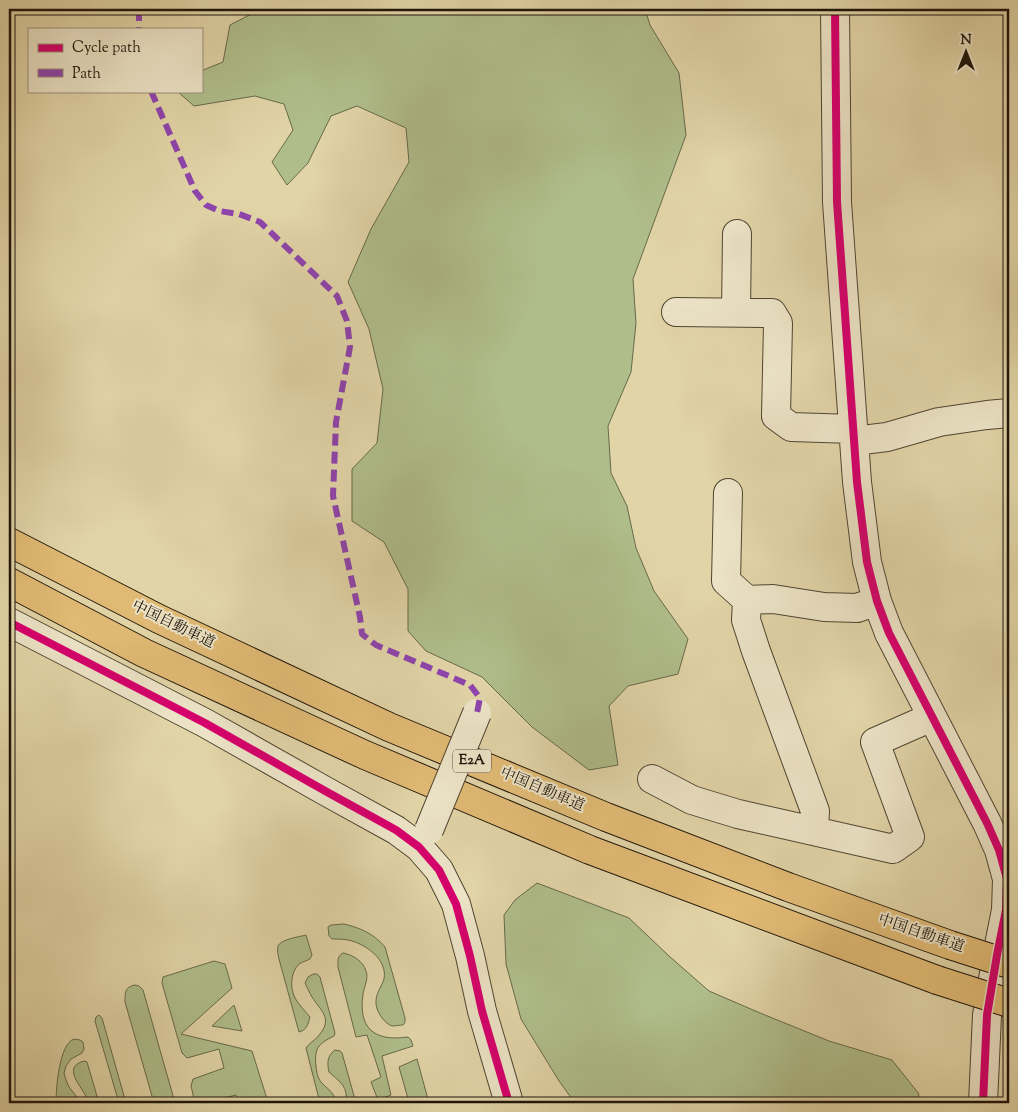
<svg xmlns="http://www.w3.org/2000/svg" width="1018" height="1112" viewBox="0 0 1018 1112" font-family="'Sorts Mill Goudy','Noto Serif JP',serif">
  <rect width="100%" height="100%" fill="#e1d4a7"/>
  <filter id="stains"><feTurbulence type="fractalNoise" baseFrequency=".004" numOctaves="4"/><feColorMatrix values="0 0 0 0 .2 0 0 0 0 .09 0 0 0 0 .02 0 0 0 .5 -.17"/></filter>
  <radialGradient id="worn" r=".72"><stop offset=".6" stop-color="#630" stop-opacity="0"/><stop offset="1" stop-color="#630" stop-opacity=".3"/></radialGradient>
  <path fill="#afbd8a" stroke="#67694a" d="M 255,9 L 645,9 L 650,25 L 679,73 L 686,135 L 633,279 L 636,323 L 631,372 L 608,426 L 611,473 L 627,506 L 636,548 L 654,591 L 688,639 L 678,674 L 628,686 L 609,706 L 618,765 L 589,770 L 532,727 L 482,677 L 426,651 L 408,631 L 408,589 L 384,542 L 352,521 L 352,469 L 377,443 L 383,389 L 369,329 L 348,282 L 371,229 L 409,162 L 406,128 L 357,106 L 331,116 L 308,163 L 287,185 L 272,162 L 293,130 L 284,104 L 255,96 L 194,106 L 177,91 L 201,91 L 201,71 L 223,62 L 230,25 L 255,12 Z
    M 537,883 L 629,918 L 669,956 L 709,991 L 760,1013 L 829,1041 L 892,1060 L 919,1094 L 916,1103 L 575,1103 L 559,1081 L 521,1019 L 506,964 L 504,915 L 515,900 Z
    M 344,924 C 361,928 374,934 385,947 L 405,1018 L 405,1022 L 403,1025 C 400,1025 395,1026 392,1026 C 383,1023 375,1009 376,1001 C 376,993 382,986 384,979 C 388,959 364,943 348,940 C 343,939 337,939 332,939 L 329,936 L 328,927 L 331,925 Z
    M 306,935 L 312,955 L 310,959 C 306,961 302,962 299,964 C 290,973 290,988 295,998 C 299,1005 305,1011 310,1017 C 308,1024 307,1030 299,1032 L 279,959 C 278,955 277,950 278,946 C 281,939 299,937 306,935 Z
    M 343,953 C 353,955 363,961 366,971 C 369,978 364,987 363,994 C 358,1028 374,1042 408,1037 L 411,1040 L 413,1046 L 382,1056 L 391,1095 L 378,1100 L 371,1082 L 381,1077 L 367,1035 L 356,1037 L 338,967 C 338,961 337,956 343,953 Z
    M 214,961 L 225,964 L 232,988 L 181,1034 L 252,1051 L 267,1099 L 265,1103 L 239,1103 L 236,1095 L 224,1098 L 225,1103 L 195,1103 L 191,1086 L 193,1079 L 224,1068 L 219,1049 L 187,1058 L 182,1053 L 162,983 L 163,977 Z
    M 313,974 L 317,974 L 320,977 L 335,1033 L 334,1036 C 318,1044 314,1048 316,1067 C 317,1072 317,1077 321,1082 C 325,1087 331,1090 334,1096 L 332,1103 L 320,1103 L 306,1048 C 310,1042 316,1040 320,1034 C 333,1018 320,1010 312,997 C 309,992 307,987 305,983 L 308,977 Z
    M 135,985 L 139,986 L 143,990 L 175,1103 L 154,1103 L 125,1002 C 125,992 125,987 135,985 Z
    M 234,1005 L 242,1031 L 212,1026 Z
    M 99,1015 L 102,1018 L 126,1103 L 119,1103 L 95,1021 L 96,1017 Z
    M 74,1039 L 80,1040 L 83,1042 L 84,1049 L 82,1053 L 71,1059 L 66,1066 L 64,1073 L 66,1080 L 69,1087 L 80,1101 L 79,1103 L 56,1103 C 56,1089 59,1044 74,1039 Z
    M 335,1050 L 340,1051 L 342,1053 L 356,1103 L 346,1103 C 348,1086 341,1083 329,1072 C 327,1063 327,1056 335,1050 Z
    M 417,1059 L 429,1103 L 407,1103 L 409,1102 L 399,1067 Z
    M 84,1061 L 87,1062 L 99,1103 L 89,1103 C 86,1090 59,1068 84,1061 Z"/>
  <g fill="none" stroke-linecap="round" stroke-linejoin="round">
    <defs>
      <path id="minor" d="M 835,9 L 837,202 L 857,482 L 867,562 L 877,601 L 889,633 L 987,823 L 999,850 L 1007,879 L 1006,910 L 997,955 L 987,1015 L 983,1103
        M 676,312 L 772,313 L 778,323 L 776,416 L 791,427 L 853,429
        M 736,312 L 737,234
        M 854,441 L 887,437 L 939,422 L 987,415 L 1009,413
        M 728,493 L 726,581 L 747,600 L 773,599 L 824,607 L 857,608 L 877,601
        M 747,600 L 746,620 L 756,651 L 815,811 L 814,831
        M 9,622 L 205,723 L 327,792 L 396,830 L 419,847 L 439,870 L 456,904 L 470,956 L 482,1011 L 509,1103
        M 652,779 L 692,800 L 738,814 L 893,849 L 910,837 L 875,742 L 932,717"/>
      <path id="highway" d="M 9,542 L 159,619 L 389,727 L 606,817 L 788,887 L 950,945
        M 9,582 L 144,653 L 365,755 L 590,850 L 937,980"/>
    </defs>
    <use href="#minor" stroke="#504532" stroke-width="30"/>
    <use href="#highway" stroke="#1f150b" stroke-width="30"/>
    <use href="#minor" stroke="#ece3c6" stroke-width="28"/>
    <use href="#highway" stroke="#e0ba74" stroke-width="28"/>
    <defs>
      <path id="minor-bridge" d="M 429,830 L 477,713"/>
      <path id="highway-bridge" d="M 950,945 L 1009,964
        M 937,980 L 1009,1003"/>
    </defs>
    <use href="#minor-bridge" stroke="#504532" stroke-width="30" stroke-linecap="butt"/>
    <use href="#highway-bridge" stroke="#1f150b" stroke-width="30" stroke-linecap="butt"/>
    <use href="#minor-bridge" stroke="#ece3c6" stroke-width="28"/>
    <use href="#highway-bridge" stroke="#e0ba74" stroke-width="28"/>
    <path stroke="#8e44ad" stroke-width="6" stroke-dasharray="12 6" stroke-linecap="butt" d="M 139,9 L 139,29
      M 151,91 L 195,191 L 206,205 L 219,211 L 239,214 L 260,222 L 337,296 L 347,321 L 350,347 L 336,422 L 333,496 L 360,617 L 362,634 L 376,645 L 470,685 L 480,698 L 477,713
      M 999,850 L 1009,846"/>
    <defs>
      <path id="cycleway" d="M 835,9 L 837,202 L 857,482 L 867,562 L 877,601 L 889,633 L 987,823 L 999,850 L 1007,879 L 1006,910 L 997,955 L 987,1015 L 983,1103
        M 9,622 L 205,723 L 327,792 L 396,830 L 419,847 L 439,870 L 456,904 L 470,956 L 482,1011 L 509,1103"/>
    </defs>
    <use href="#cycleway" stroke="#ece3c6" stroke-width="11"/>
    <use href="#cycleway" stroke="#d6006c" stroke-width="8"/>
  </g>
  <g text-anchor="middle" dominant-baseline="central" stroke-width="4" stroke-linejoin="round" paint-order="stroke">
    <rect fill="#ece3c6" stroke="#5c5343" stroke-width="1" x="453" y="749.5" width="38" height="23" rx="4"/>
    <g font-size="14" font-weight="bold" fill="#1f150b">
      <text x="472" y="761">E2A</text>
    </g>
    <g font-size="15" fill="#1f150b" stroke="#ece3c6">
      <text transform="translate(173 625) rotate(26)">中国自動車道</text>
      <text transform="translate(542 790) rotate(23)">中国自動車道</text>
      <text transform="translate(921 934) rotate(19)">中国自動車道</text>
    </g>
  </g>
  <rect width="1018" height="1112" fill="none" stroke="#e1d4a7" stroke-width="30"/>
  <rect x="10" y="10" width="998" height="1092" fill="none" stroke="#1f150b" stroke-width="2.5"/>
  <rect x="15" y="15" width="988" height="1082" fill="none" stroke="#1f150b"/>
  <rect x="28" y="28" width="175" height="65" fill="#ece3c6" stroke="#9a917b"/>
  <rect x="38" y="44" width="25" height="8" fill="#d6006c" stroke="#9a917b"/>
  <text x="72" y="52" font-size="15" fill="#1f150b">Cycle path</text>
  <rect x="38" y="69" width="25" height="8" fill="#8e44ad" stroke="#9a917b"/>
  <text x="72" y="78" font-size="15" fill="#1f150b">Path</text>
  <g transform="translate(966 52)" stroke="#ece3c6" stroke-width="4" paint-order="stroke">
  <path d="M0-4L9 19L0 12L-9 19Z" fill="#1f150b"/>
  <text y="-8" font-size="14" font-weight="bold" text-anchor="middle" fill="#1f150b">N</text>
  </g>
  <rect width="100%" height="100%" filter="url(#stains)"/>
  <rect width="100%" height="100%" fill="url(#worn)"/>
</svg>
